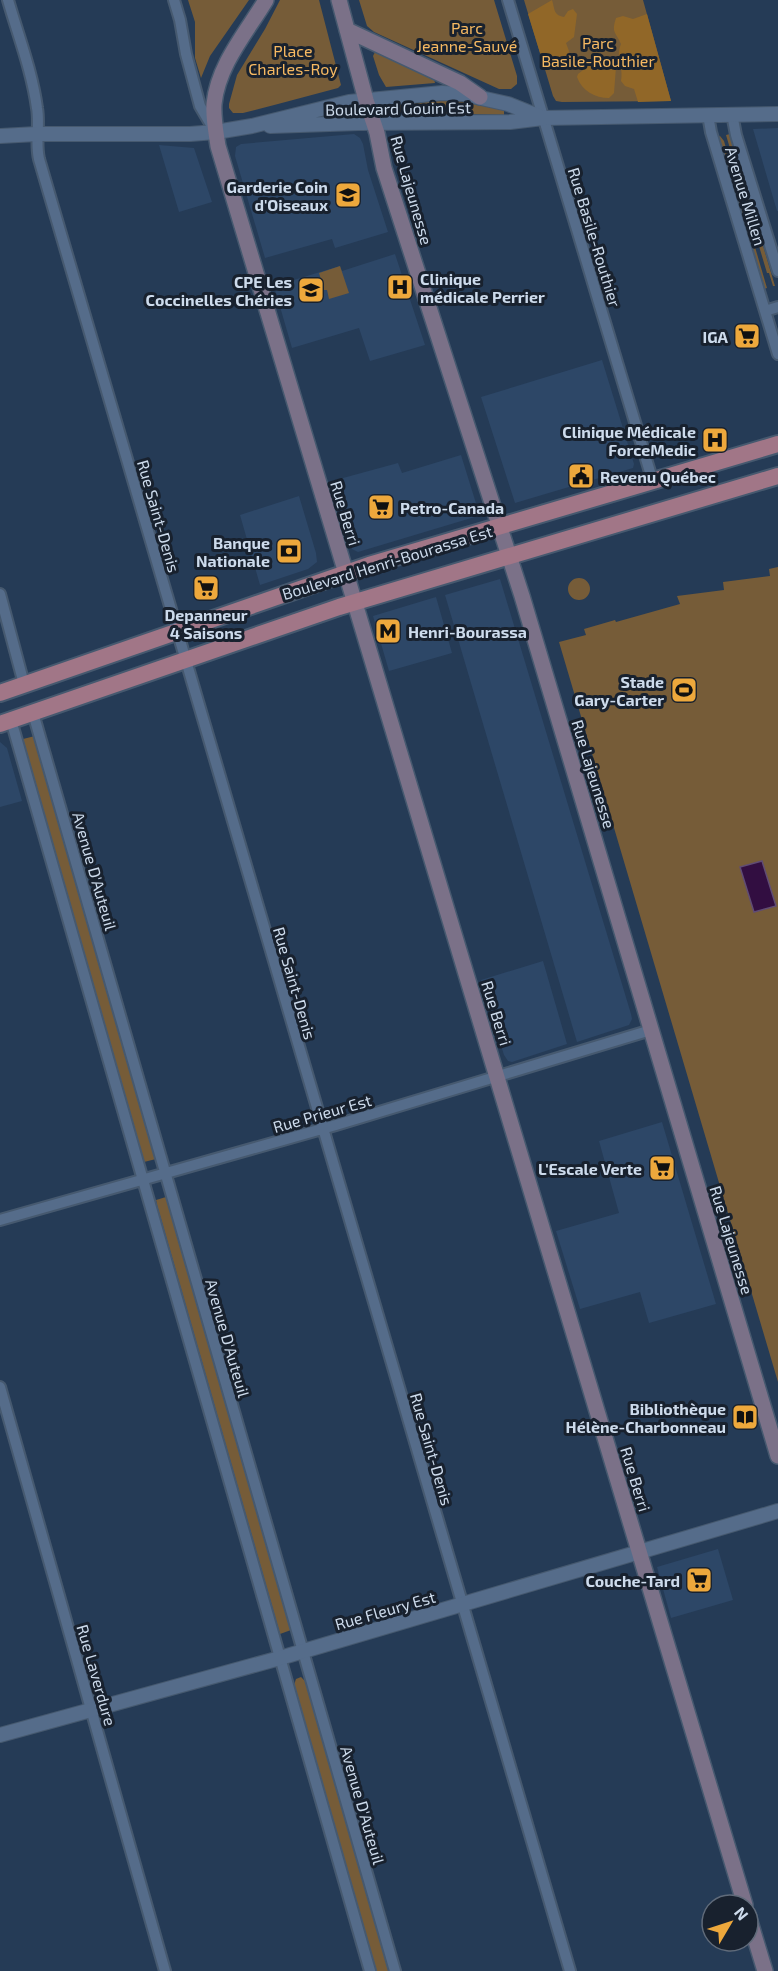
<svg xmlns="http://www.w3.org/2000/svg" width="778" height="1971" viewBox="0 0 778 1971" font-family="'Exo 2',sans-serif">
  <rect width="100%" height="100%" fill="#253b56"/>
  <path fill="#2d4767" d="M 778,128 L 778,211 L 777,211 L 753,129 Z
    M 354,134 L 360,138 L 363,144 L 368,170 L 388,232 L 335,248 L 332,239 L 265,258 L 235,156 L 236,147 L 241,144 Z
    M 159,145 L 194,148 L 212,202 L 179,212 Z
    M 395,254 L 425,345 L 370,361 L 359,328 L 292,348 L 274,286 L 340,266 L 342,271 Z
    M 602,360 L 634,464 L 633,468 L 515,503 L 481,397 Z
    M 461,455 L 479,513 L 478,516 L 358,552 L 352,549 L 332,481 L 398,463 L 402,473 Z
    M 299,496 L 316,553 L 317,562 L 308,569 L 260,585 L 240,515 Z
    M 500,579 L 631,1014 L 632,1019 L 629,1025 L 577,1042 L 445,595 Z
    M 436,597 L 452,653 L 389,671 L 373,616 Z
    M 0,742 L 7,748 L 22,801 L 0,807 Z
    M 543,961 L 567,1044 L 512,1062 L 508,1061 L 504,1055 L 481,980 Z
    M 662,1122 L 716,1304 L 649,1323 L 640,1292 L 580,1309 L 556,1231 L 619,1213 L 599,1141 Z
    M 718,1549 L 733,1600 L 671,1618 L 657,1567 Z"/>
  <path fill="#765c38" d="M 188,0 L 249,0 L 210,56 L 201,78 L 195,58 L 195,22 Z
    M 280,0 L 319,0 L 341,85 L 338,88 L 278,104 L 243,113 L 233,113 L 229,108 L 229,104 L 237,75 L 265,29 Z
    M 359,0 L 494,0 L 517,76 L 517,84 L 511,89 L 499,89 L 374,32 L 367,26 Z
    M 524,0 L 643,0 L 671,101 L 562,102 L 556,101 L 553,96 Z
    M 375,52 L 434,79 L 435,83 L 386,87 L 379,75 L 373,56 Z
    M 450,98 L 504,109 L 504,115 L 393,112 L 392,102 Z
    M 730,134 L 775,286 L 773,286 L 769,273 L 767,273 L 726,135 Z
    M 720,136 L 724,141 L 767,288 L 764,289 L 718,137 Z
    M 340,266 L 349,293 L 329,299 L 327,290 L 324,290 L 319,273 Z
    M 778,567 L 778,1382 L 559,642 L 586,635 L 584,629 L 615,620 L 616,622 L 680,604 L 677,596 L 724,590 L 723,582 L 770,576 L 769,569 Z
    M568 589a11 11 0 1 1 22 0a11 11 0 1 1-22 0Z
    M 35,736 L 156,1159 L 144,1162 L 23,739 Z
    M 166,1197 L 291,1630 L 280,1634 L 157,1205 L 156,1200 Z
    M 301,1677 L 307,1683 L 389,1971 L 376,1971 L 294,1685 L 296,1679 Z"/>
  <path fill="#916728" d="M 552,0 C 555,9 553,15 564,17 L 568,11 L 573,9 L 577,14 L 574,37 L 566,43 L 569,51 L 568,55 L 554,61 L 550,60 L 548,55 L 540,53 L 528,14 Z
    M 647,14 L 671,101 L 638,102 L 634,89 L 625,86 L 621,81 C 624,67 615,58 621,44 C 616,32 611,33 616,18 L 623,16 L 633,19 Z
    M 596,60 L 612,62 L 616,67 L 614,93 L 609,98 C 595,98 582,91 577,77 L 578,74 Z"/>
  <path fill="#320e41" stroke="#604c74" stroke-width="1.5" d="M 762,861 L 776,906 L 754,912 L 740,867 Z"/>
  <g fill="none" stroke-linecap="round" stroke-linejoin="round">
    <defs>
      <path id="minor" d="M 8,0 C 18,35 32,71 37,108 C 40,125 35,142 39,159 L 570,1971
        M 174,0 L 180,20 L 186,54 L 200,106 L 213,128
        M 508,0 L 653,482
        M 732,114 L 736,135 L 778,271
        M 708,115 L 711,132 L 778,354
        M 765,311 L 778,307
        M 0,594 L 24,684
        M 33,713 L 395,1971
        M 11,720 L 370,1971
        M 0,1220 L 336,1125 L 651,1030
        M 0,1387 L 165,1971"/>
      <path id="tertiary" d="M 270,126 L 359,123 L 510,122 L 543,118 L 778,114
        M 0,136 L 37,134 L 190,134 L 216,132 L 252,126 L 349,102 L 442,93 L 463,94 L 508,104 L 543,118
        M 0,1735 L 280,1658 L 778,1511"/>
      <path id="secondary" d="M 266,0 C 246,33 218,65 214,104 C 213,118 216,132 218,146 L 745,1905
        M 339,0 L 366,100 L 377,133 L 384,168 L 522,596 L 778,1456
        M 347,30 L 460,83 L 480,97
        M 748,1915 L 765,1971"/>
      <path id="primary" d="M 0,693 L 369,565 L 778,444
        M 0,724 L 339,607 L 778,476"/>
    </defs>
    <use href="#minor" stroke="#46596f" stroke-width="14"/>
    <use href="#tertiary" stroke="#46596f" stroke-width="16"/>
    <use href="#secondary" stroke="#46596f" stroke-width="18"/>
    <use href="#primary" stroke="#46596f" stroke-width="20"/>
    <use href="#minor" stroke="#556c8a" stroke-width="10"/>
    <use href="#tertiary" stroke="#556c8a" stroke-width="14"/>
    <use href="#secondary" stroke="#7b7188" stroke-width="15"/>
    <use href="#primary" stroke="#a17687" stroke-width="16"/>
  </g>
  <defs>
    <symbol id="school-square" viewBox="-11 -11 22 22"><rect x="-9" y="-9" width="18" height="18" rx="4" fill="#eda83c" stroke="#18212e"/><path d="M0-5L7-2L0 1L-7-2ZM-4 1L0 2.5L4 1V4Q0 6-4 4Z" fill="#111"/></symbol>
    <symbol id="hospital-square" viewBox="-11 -11 22 22"><rect x="-9" y="-9" width="18" height="18" rx="4" fill="#eda83c" stroke="#18212e"/><path d="M-5-5h3v3.5h4V-5h3V5h-3V1.5h-4V5h-3Z" fill="#111"/></symbol>
    <symbol id="supermarket-square" viewBox="-11 -11 22 22"><rect x="-9" y="-9" width="18" height="18" rx="4" fill="#eda83c" stroke="#18212e"/><path d="M-6-5.5h2.5l.6 2H6L4.5 2H-2.5L-4.4-4H-6ZM-1.5 3.2a1.3 1.3 0 1 0 .1 0ZM3 3.2a1.3 1.3 0 1 0 .1 0Z" fill="#111"/></symbol>
    <symbol id="civic-square" viewBox="-11 -11 22 22"><rect x="-9" y="-9" width="18" height="18" rx="4" fill="#eda83c" stroke="#18212e"/><path d="M-.6-6.5H3V-4.5H.6V-3L4-1V1h2V6H-6V1h2V-1L-.6-3ZM-1.2 2.5V6h2.4V2.5Z" fill="#111"/></symbol>
    <symbol id="bank-square" viewBox="-11 -11 22 22"><rect x="-9" y="-9" width="18" height="18" rx="4" fill="#eda83c" stroke="#18212e"/><path d="M-6-4H6V4H-6ZM0-2.3a2.3 2.3 0 1 0 0 4.6a2.3 2.3 0 1 0 0-4.6Z" fill="#111"/></symbol>
    <symbol id="metro-square" viewBox="-11 -11 22 22"><rect x="-9" y="-9" width="18" height="18" rx="4" fill="#eda83c" stroke="#18212e"/><path d="M-5.5 5V-5H-3L0 0L3-5H5.5V5H3V-.5L0 4L-3-.5V5Z" fill="#111"/></symbol>
    <symbol id="stadium-square" viewBox="-11 -11 22 22"><rect x="-9" y="-9" width="18" height="18" rx="4" fill="#eda83c" stroke="#18212e"/><path d="M0-5a6.5 5 0 1 0 0 10a6.5 5 0 1 0 0-10ZM-3.5-1.8h7v3.6h-7Z" fill="#111"/></symbol>
    <symbol id="library-square" viewBox="-11 -11 22 22"><rect x="-9" y="-9" width="18" height="18" rx="4" fill="#eda83c" stroke="#18212e"/><path d="M-6-4Q-3-5.5-.7-3.5V5Q-3 3-6 4ZM6-4Q3-5.5 .7-3.5V5Q3 3 6 4Z" fill="#111"/></symbol>
  </defs>
  <g fill-rule="evenodd">
    <use href="#school-square" x="333" y="180" width="30" height="30"/>
    <use href="#hospital-square" x="385" y="272" width="30" height="30"/>
    <use href="#school-square" x="296" y="275" width="30" height="30"/>
    <use href="#supermarket-square" x="732" y="321" width="30" height="30"/>
    <use href="#hospital-square" x="700" y="425" width="30" height="30"/>
    <use href="#civic-square" x="566" y="461" width="30" height="30"/>
    <use href="#supermarket-square" x="366" y="492" width="30" height="30"/>
    <use href="#bank-square" x="274" y="536" width="30" height="30"/>
    <use href="#supermarket-square" x="191" y="573" width="30" height="30"/>
    <use href="#metro-square" x="373" y="616" width="30" height="30"/>
    <use href="#stadium-square" x="669" y="675" width="30" height="30"/>
    <use href="#supermarket-square" x="647" y="1153" width="30" height="30"/>
    <use href="#library-square" x="730" y="1402" width="30" height="30"/>
    <use href="#supermarket-square" x="684" y="1565" width="30" height="30"/>
  </g>
  <g text-anchor="middle" dominant-baseline="central" stroke-width="6" stroke-linejoin="round" paint-order="stroke">
    <g font-size="16" fill="#f6b962" stroke="#18212e">
      <text x="467" y="27">Parc<tspan x="467" dy="18">Jeanne-Sauvé</tspan></text>
      <text x="598" y="42">Parc<tspan x="598" dy="18">Basile-Routhier</tspan></text>
      <text x="293" y="50">Place<tspan x="293" dy="18">Charles-Roy</tspan></text>
    </g>
    <g font-size="16" fill="#cddbec" stroke="#18212e">
      <text transform="translate(398 108) rotate(-1)">Boulevard Gouin Est</text>
      <text transform="translate(412 190) rotate(74)">Rue Lajeunesse</text>
      <text transform="translate(746 196) rotate(73)">Avenue Millen</text>
      <text transform="translate(595 237) rotate(73)">Rue Basile-Routhier</text>
      <text transform="translate(346 513) rotate(73)">Rue Berri</text>
      <text transform="translate(159 516) rotate(74)">Rue Saint-Denis</text>
      <text transform="translate(387 562) rotate(-17)">Boulevard Henri-Bourassa Est</text>
      <text transform="translate(594 774) rotate(73)">Rue Lajeunesse</text>
      <text transform="translate(95 871) rotate(74)">Avenue D'Auteuil</text>
      <text transform="translate(295 983) rotate(74)">Rue Saint-Denis</text>
      <text transform="translate(497 1013) rotate(73)">Rue Berri</text>
      <text transform="translate(322 1113) rotate(-16)">Rue Prieur Est</text>
      <text transform="translate(732 1240) rotate(73)">Rue Lajeunesse</text>
      <text transform="translate(228 1338) rotate(74)">Avenue D'Auteuil</text>
      <text transform="translate(432 1449) rotate(74)">Rue Saint-Denis</text>
      <text transform="translate(636 1479) rotate(73)">Rue Berri</text>
      <text transform="translate(385 1610) rotate(-16)">Rue Fleury Est</text>
      <text transform="translate(97 1675) rotate(74)">Rue Laverdure</text>
      <text transform="translate(363 1805) rotate(74)">Avenue D'Auteuil</text>
    </g>
    <g font-size="16" font-weight="bold" fill="#cddbec" stroke="#18212e" text-anchor="end">
      <text x="328" y="186">Garderie Coin<tspan x="328" dy="18">d'Oiseaux</tspan></text>
      <text x="420" y="278" text-anchor="start">Clinique<tspan x="420" dy="18">médicale Perrier</tspan></text>
      <text x="292" y="281">CPE Les<tspan x="292" dy="18">Coccinelles Chéries</tspan></text>
      <text x="728" y="336">IGA</text>
      <text x="696" y="431">Clinique Médicale<tspan x="696" dy="18">ForceMedic</tspan></text>
      <text x="600" y="476" text-anchor="start">Revenu Québec</text>
      <text x="400" y="507" text-anchor="start">Petro-Canada</text>
      <text x="270" y="542">Banque<tspan x="270" dy="18">Nationale</tspan></text>
      <text x="206" y="614" text-anchor="middle">Depanneur<tspan x="206" dy="18">4 Saisons</tspan></text>
      <text x="408" y="631" text-anchor="start">Henri-Bourassa</text>
      <text x="664" y="681">Stade<tspan x="664" dy="18">Gary-Carter</tspan></text>
      <text x="642" y="1168">L'Escale Verte</text>
      <text x="726" y="1408">Bibliothèque<tspan x="726" dy="18">Hélène-Charbonneau</tspan></text>
      <text x="680" y="1580">Couche-Tard</text>
    </g>
  </g>
  <g transform="translate(730 1923) rotate(51)"><circle r="28" fill="#18212e" stroke="#606b7a" stroke-width="1.5"/>
  <path d="M0-4.5L10 22L0 15L-10 22Z" fill="#eda83c"/>
  <text y="-9" font-size="16" font-weight="bold" text-anchor="middle" fill="#cddbec">N</text>
  </g>
</svg>
